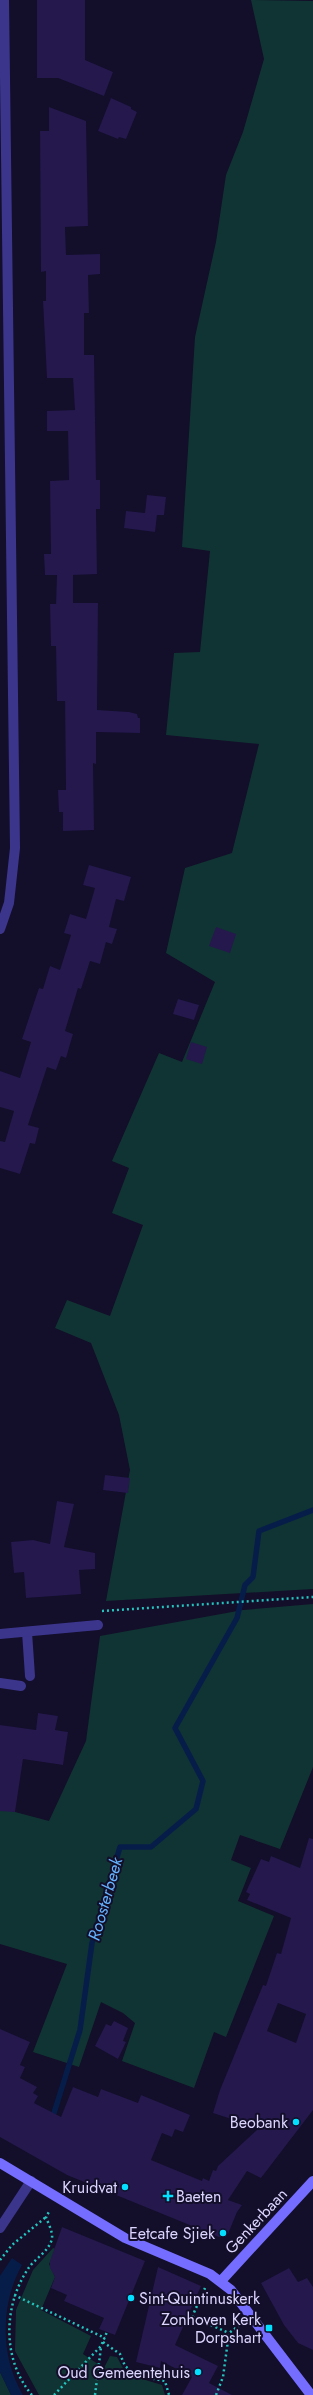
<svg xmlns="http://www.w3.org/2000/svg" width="313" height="2395" viewBox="0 0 313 2395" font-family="Jost,sans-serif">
  <rect width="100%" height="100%" fill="#130e29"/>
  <path fill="#103433" d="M 251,0 L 313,1 L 313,1589 L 106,1601 L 130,1470 L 119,1415 L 91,1343 L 55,1328 L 67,1300 L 110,1316 L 143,1225 L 112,1213 L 129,1168 L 112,1161 L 159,1053 L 182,1062 L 215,982 L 166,953 L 185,868 L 232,853 L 259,744 L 166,735 L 174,653 L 200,652 L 210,551 L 182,547 L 195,337 L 216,242 L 226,175 L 243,132 L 264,59 Z
    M 313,1604 L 313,1767 L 280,1849 L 240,1835 L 231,1860 L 251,1868 L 238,1901 L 274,1916 L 226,2037 L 214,2032 L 194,2088 L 122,2061 L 135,2023 L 123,2013 L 101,2002 L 79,2067 L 33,2052 L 67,1964 L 0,1944 L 0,1808 L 49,1821 L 86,1741 L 100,1636 L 243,1610 Z
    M 53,2248 L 56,2249 L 49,2264 L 55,2277 L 41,2310 L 91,2336 L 83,2354 L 104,2368 L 110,2356 L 117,2357 L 126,2374 L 162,2385 L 165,2395 L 39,2395 L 15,2351 L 16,2310 L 33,2270 Z
    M 0,2372 L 11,2395 L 0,2395 Z"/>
  <path fill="#061d4a" d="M 12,2258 L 22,2265 C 0,2304 0,2357 23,2395 L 11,2395 L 0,2372 L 0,2276 Z"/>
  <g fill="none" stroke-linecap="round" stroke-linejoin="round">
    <path stroke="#061d4a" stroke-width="5.5" d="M 54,2113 L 80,2030 L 92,1943 L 120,1847 L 151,1847 L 196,1809 L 203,1781 L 175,1728 L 237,1618 L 245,1585 L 253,1577 L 259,1531 L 313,1510"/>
  </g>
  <path fill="#24184c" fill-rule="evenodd" d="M 37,0 L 85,0 L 85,60 L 113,72 L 104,96 L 58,78 L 37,78 Z
    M 111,98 L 131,107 L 131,109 L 137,112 L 126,139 L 119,137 L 118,139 L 98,131 Z
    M 49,107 L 86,121 L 88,226 L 65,227 L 66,255 L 100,254 L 100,274 L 88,275 L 89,313 L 84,313 L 84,355 L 94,355 L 96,480 L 100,480 L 100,509 L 96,509 L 97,574 L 73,575 L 73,603 L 98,603 L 97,710 L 129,712 L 137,714 L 138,718 L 140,718 L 140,733 L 96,732 L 96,764 L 93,763 L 94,830 L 63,831 L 63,812 L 59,812 L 58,790 L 66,790 L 65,701 L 57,701 L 56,646 L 51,646 L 50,604 L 56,604 L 57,575 L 45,575 L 44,554 L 51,554 L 50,481 L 69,480 L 68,431 L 47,431 L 47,411 L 75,410 L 73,378 L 47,378 L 43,301 L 46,301 L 46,271 L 41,272 L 40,131 L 49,131 Z
    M 147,495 L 166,497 L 164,515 L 157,515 L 155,532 L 124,528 L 126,511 L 145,513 Z
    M 89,865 L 131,877 L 124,901 L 116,899 L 109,927 L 117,929 L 112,944 L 106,942 L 100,964 L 90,961 L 81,989 L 78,988 L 65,1031 L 73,1034 L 66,1058 L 61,1056 L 56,1070 L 47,1067 L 28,1125 L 39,1128 L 35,1144 L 30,1143 L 20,1174 L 0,1168 L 0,1141 L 5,1142 L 14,1111 L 0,1107 L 0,1071 L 20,1078 L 31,1042 L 22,1039 L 39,988 L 43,989 L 50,966 L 60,970 L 71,935 L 64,933 L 70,914 L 86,919 L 95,888 L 83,885 Z
    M 216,927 L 236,934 L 230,953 L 209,946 Z
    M 178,999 L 199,1005 L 194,1020 L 173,1014 Z
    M 191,1042 L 207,1047 L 202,1064 L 186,1059 Z
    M 105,1475 L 130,1478 L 128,1493 L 103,1490 Z
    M 57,1501 L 74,1504 L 64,1547 L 95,1553 L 95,1569 L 79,1570 L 81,1594 L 26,1598 L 24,1572 L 14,1573 L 11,1542 L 33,1540 L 50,1544 Z
    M 38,1713 L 58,1716 L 55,1730 L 68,1732 L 63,1765 L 23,1759 L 15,1812 L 0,1811 L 0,1725 L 36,1730 Z
    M 309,1838 L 313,1839 L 313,2110 L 261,2178 L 247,2171 L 228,2200 L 242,2205 L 237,2212 L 228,2234 L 219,2237 L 67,2175 L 0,2137 L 0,2029 L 30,2042 L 20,2065 L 25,2067 L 20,2078 L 37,2087 L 33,2093 L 38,2096 L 34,2103 L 61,2117 L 73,2087 L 98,2097 L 101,2089 L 138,2103 L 141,2095 L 190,2115 L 183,2132 L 175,2129 L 172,2137 L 162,2133 L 151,2160 L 202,2181 L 203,2178 L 209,2181 L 213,2170 L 216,2171 L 218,2166 L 259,2128 L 213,2113 L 220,2090 L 263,1985 L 266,1986 L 277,1953 L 281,1954 L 291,1918 L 247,1900 L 250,1894 L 246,1892 L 261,1859 L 269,1862 L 271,1856 L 300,1868 ZM 278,2003 L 306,2014 L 296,2043 L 267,2031 Z
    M 114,2021 L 128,2028 L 123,2041 L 126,2042 L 118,2059 L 95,2046 L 106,2024 L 111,2026 Z
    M 62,2227 L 145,2261 L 115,2335 L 99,2329 L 104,2318 L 64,2301 L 67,2295 L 51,2288 L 55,2277 L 50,2268 L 50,2261 Z
    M 158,2267 L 201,2286 L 175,2345 L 218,2366 L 209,2383 L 232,2395 L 182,2395 L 192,2377 L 161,2361 L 160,2368 L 136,2362 Z
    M 289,2268 L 298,2282 L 307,2278 L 313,2287 L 313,2350 L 298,2343 L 284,2325 L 261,2283 Z"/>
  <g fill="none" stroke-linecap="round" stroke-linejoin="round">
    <path stroke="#25c4be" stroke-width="2.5" stroke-dasharray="2 3" stroke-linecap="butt" d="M 102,1611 L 313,1597
      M 0,2260 L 12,2245 L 46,2217
      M 14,2295 L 105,2338
      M 188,2315 L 229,2333
      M 192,2317 L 205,2288
      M 103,2342 L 120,2354 L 125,2366 L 138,2376 L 165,2381 L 169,2395
      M 32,2395 C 2,2360 3,2306 28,2269 C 34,2259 50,2251 52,2238 C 53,2232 48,2223 46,2217 L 50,2210
      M 54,2395 L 101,2346 L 107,2332
      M 95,2395 L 101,2347
      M 216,2395 L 223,2377 L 229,2333 L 240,2325"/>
    <path stroke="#3b358c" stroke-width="10" d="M 27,1632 L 30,1676"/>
    <path stroke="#3b358c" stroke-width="10" d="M 0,929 L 9,903 L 15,848 L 4,0
      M 0,1634 L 98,1625
      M 0,1683 L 21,1686
      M 0,2228 L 31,2181"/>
    <path stroke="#746dff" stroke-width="10" d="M 0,2163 L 125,2238 L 210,2274 L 231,2290 L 311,2395
      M 221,2281 L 313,2181"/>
  </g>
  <g fill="#02dfff" stroke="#130e29" stroke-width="1.5">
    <circle cx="296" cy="2122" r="4"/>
    <circle cx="125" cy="2187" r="4"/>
    <path d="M166 2190h4v4h4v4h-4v4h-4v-4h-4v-4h4z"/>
    <circle cx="223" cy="2233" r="4"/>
    <circle cx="131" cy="2298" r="4"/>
    <rect x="265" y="2324" width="8" height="8" rx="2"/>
    <circle cx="198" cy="2372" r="4"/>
  </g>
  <g text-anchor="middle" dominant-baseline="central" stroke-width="4" stroke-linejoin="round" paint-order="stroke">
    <g font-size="16" fill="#dcd6ff" stroke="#130e29" text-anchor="end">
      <text x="288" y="2122">Beobank</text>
      <text x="117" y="2187">Kruidvat</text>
      <text x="176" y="2196" text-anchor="start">Baeten</text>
      <text x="215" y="2233">Eetcafe Sjiek</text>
      <text x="139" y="2298" text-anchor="start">Sint-Quintinuskerk</text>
      <text x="261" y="2319">Zonhoven Kerk<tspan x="261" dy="18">Dorpshart</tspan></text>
      <text x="190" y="2372">Oud Gemeentehuis</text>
    </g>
    <g font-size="16" fill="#dcd6ff" stroke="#130e29">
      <text transform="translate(256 2221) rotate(-47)">Genkerbaan</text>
    </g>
    <g font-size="17" font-style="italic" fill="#64b3ff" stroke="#130e29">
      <text transform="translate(105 1899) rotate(-74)">Roosterbeek</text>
    </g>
  </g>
</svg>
